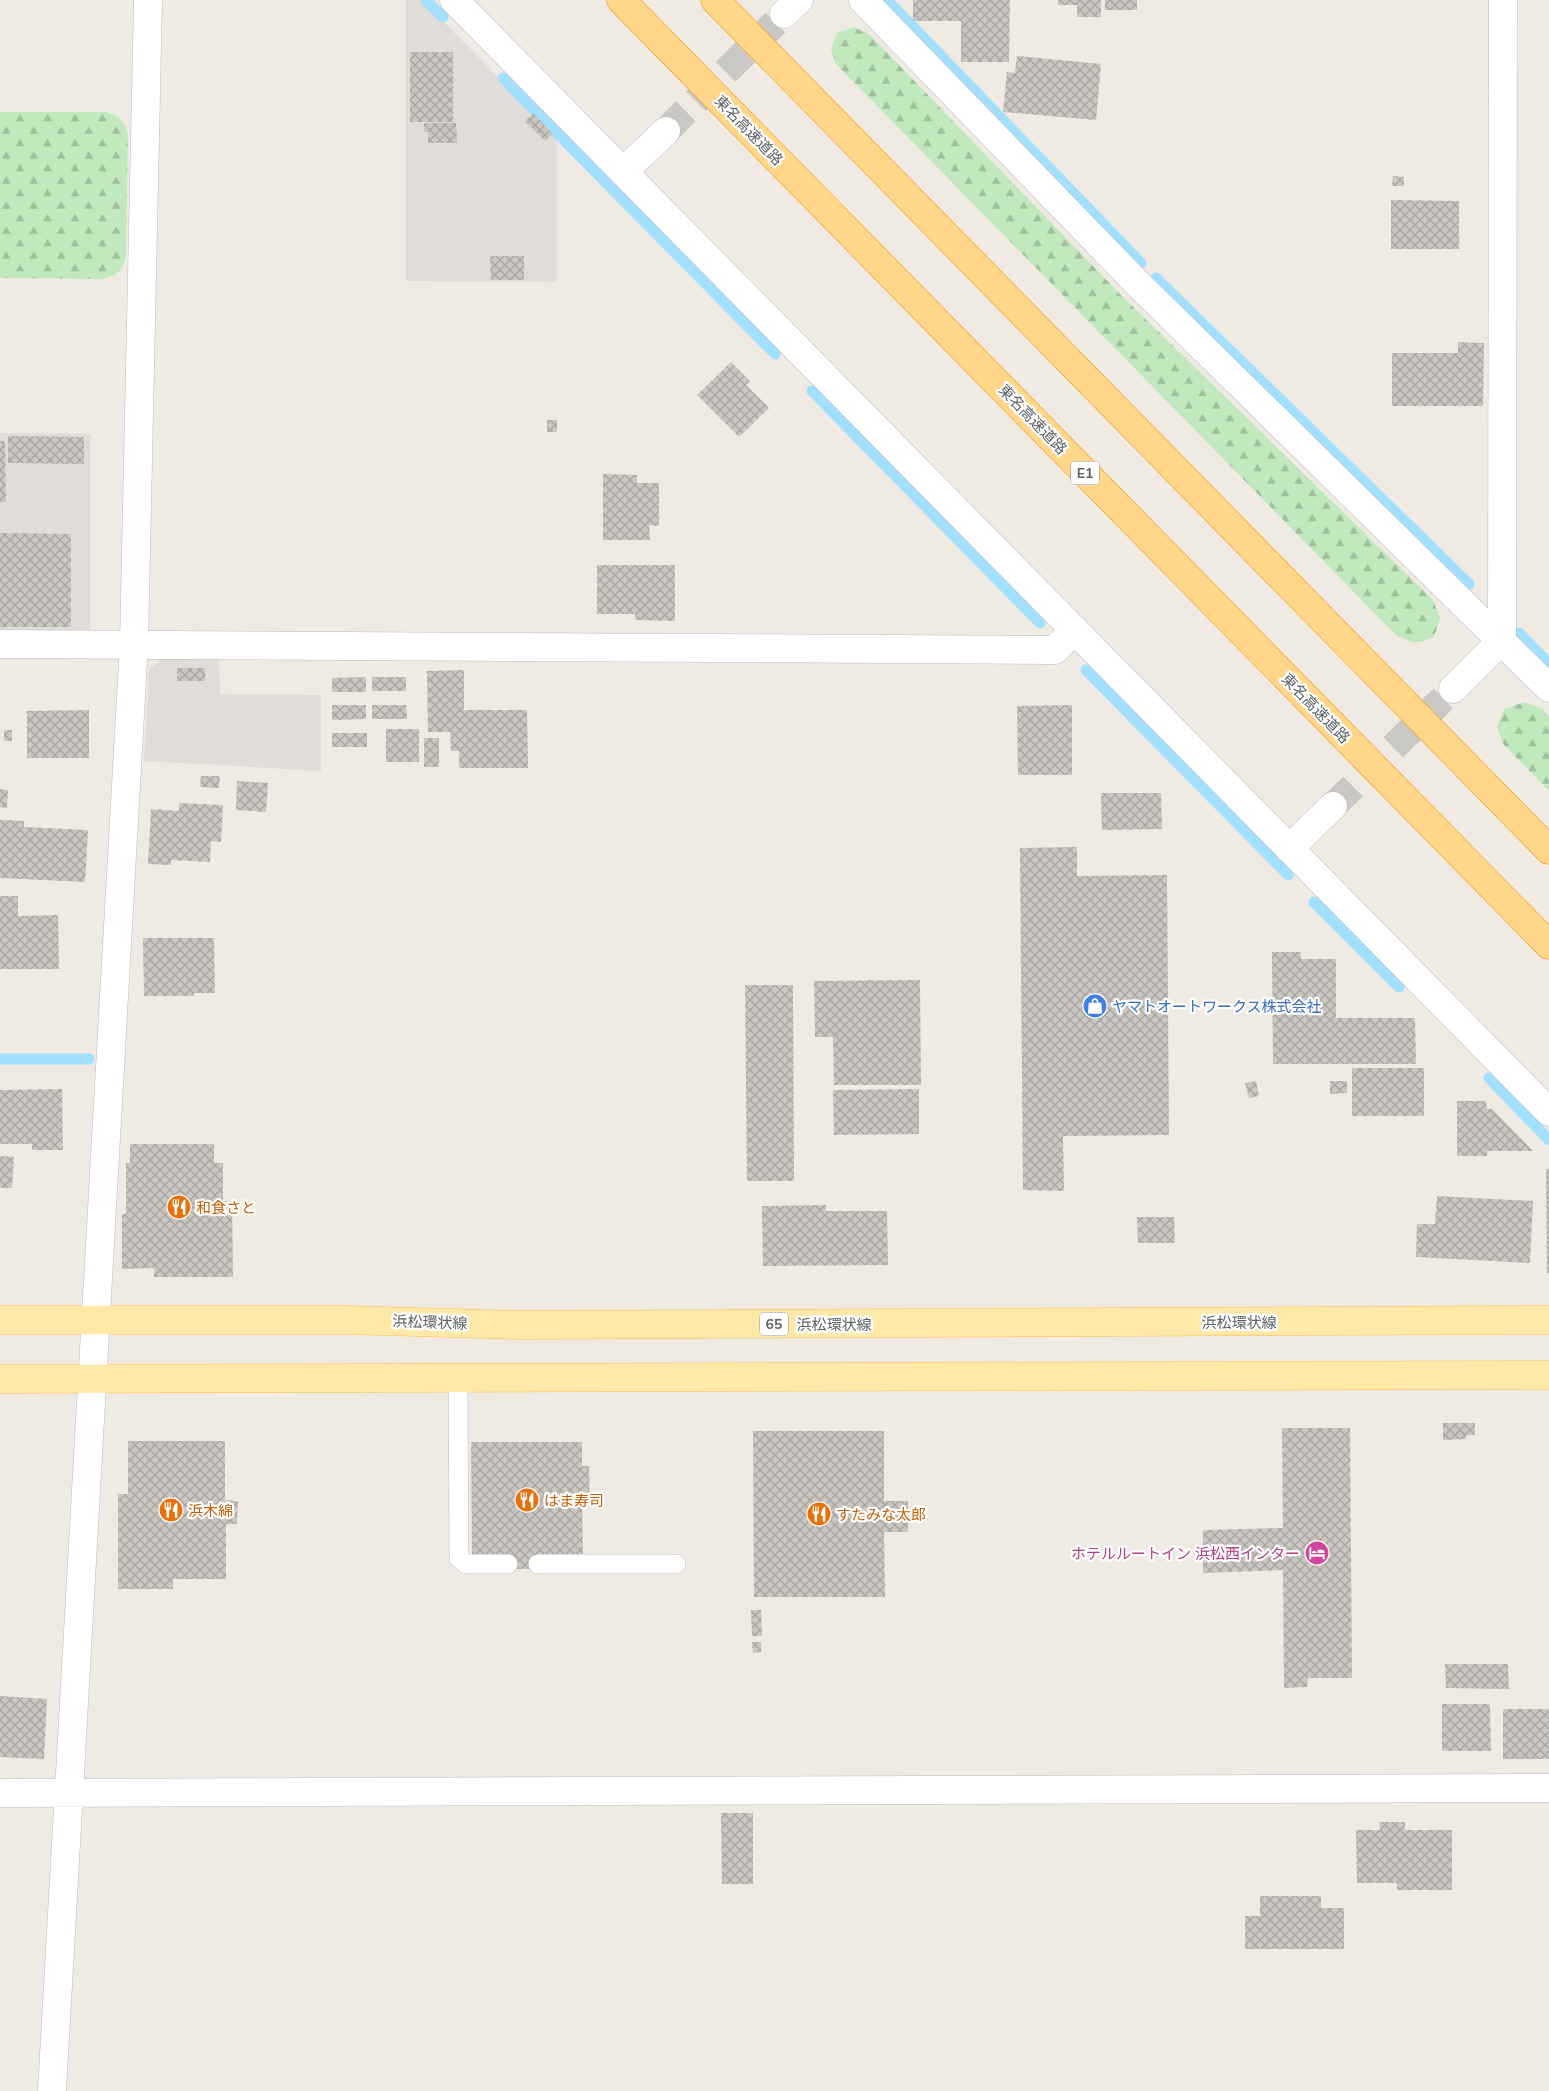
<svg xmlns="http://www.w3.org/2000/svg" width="1549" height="2091" viewBox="0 0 1549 2091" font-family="Mulish,'Noto Sans JP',sans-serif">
  <defs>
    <pattern id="forest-firs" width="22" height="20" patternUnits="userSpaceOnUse" patternTransform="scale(1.25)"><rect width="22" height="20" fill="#c1e9bd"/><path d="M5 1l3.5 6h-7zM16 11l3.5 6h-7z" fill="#a0c09d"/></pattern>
    <pattern id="building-cross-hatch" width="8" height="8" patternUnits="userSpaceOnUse" patternTransform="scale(1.25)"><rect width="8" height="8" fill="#cac6c0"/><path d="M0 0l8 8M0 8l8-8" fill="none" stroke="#a7a4a0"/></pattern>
  </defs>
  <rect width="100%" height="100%" fill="#efebe3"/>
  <path fill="#e0ddd8" d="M 406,0 L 422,0 L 557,137 L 557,282 L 406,281 Z
    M 0,433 L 90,434 L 90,630 L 0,630 Z
    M 161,659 L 219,659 L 220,694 L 321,695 L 321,771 L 144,761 L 149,670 Z"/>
  <path fill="url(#forest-firs)" d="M 854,27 L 869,34 L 1122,296 L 1433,600 L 1440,618 L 1434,637 L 1415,643 L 1397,636 L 836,64 L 831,49 L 837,33 Z
    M 0,112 L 106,112 C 120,116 124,121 128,134 L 126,256 C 123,271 117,275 103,279 L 0,278 Z
    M 1524,702 L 1542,709 L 1549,716 L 1549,791 L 1503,744 L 1497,727 L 1504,709 Z"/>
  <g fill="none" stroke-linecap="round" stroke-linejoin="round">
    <path stroke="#a3e0ff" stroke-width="11" d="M 426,0 L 443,17
      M 887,0 L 1141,263
      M 503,78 L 775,354
      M 1156,278 L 1469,584
      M 812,391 L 1040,623
      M 1519,633 L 1549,664
      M 1086,670 L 1288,875
      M 1314,902 L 1399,987
      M 0,1059 L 89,1059
      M 1489,1078 L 1549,1140"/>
  </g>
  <path fill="url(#building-cross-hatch)" d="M 913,0 L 1010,0 L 1009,62 L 961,62 L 961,21 L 913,21 Z
    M 1058,0 L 1101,0 L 1101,17 L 1077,17 L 1077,5 L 1058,5 Z
    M 1105,0 L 1137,0 L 1137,10 L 1105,10 Z
    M 410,52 L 453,52 L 453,122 L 410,122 Z
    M 1017,56 L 1101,64 L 1096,120 L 1003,112 L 1007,72 L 1015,73 Z
    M 533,113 L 553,134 L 545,141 L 525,121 Z
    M 424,123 L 456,123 L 457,143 L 428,143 L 428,132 L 424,132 Z
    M 1393,176 L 1404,177 L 1404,186 L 1392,186 Z
    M 1391,200 L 1459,201 L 1459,249 L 1391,249 Z
    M 490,256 L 524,256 L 524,280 L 491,280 Z
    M 1458,342 L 1484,343 L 1483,406 L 1392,406 L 1392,353 L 1458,353 Z
    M 731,362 L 750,381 L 746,385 L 769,408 L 739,437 L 697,395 Z
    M 547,420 L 557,420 L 557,432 L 547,432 Z
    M 8,436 L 84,437 L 84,464 L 8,463 Z
    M 0,441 L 5,441 L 6,502 L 0,502 Z
    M 603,474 L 637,475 L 637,483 L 659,483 L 659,526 L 649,525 L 650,540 L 603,540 Z
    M 0,533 L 71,534 L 71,627 L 0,627 Z
    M 597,565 L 675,565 L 675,621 L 636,620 L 635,614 L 597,614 Z
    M 177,668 L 205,668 L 205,681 L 177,681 Z
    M 464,670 L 464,710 L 527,710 L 528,768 L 459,768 L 459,751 L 451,751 L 450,732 L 428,732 L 427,671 Z
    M 366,677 L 366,692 L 332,692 L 332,678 Z
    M 372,677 L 406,677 L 406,691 L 372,691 Z
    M 332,705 L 366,705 L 366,719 L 332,720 Z
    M 372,705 L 406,705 L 407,719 L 372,719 Z
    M 1072,705 L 1072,775 L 1018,775 L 1017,706 Z
    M 89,710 L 89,758 L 27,758 L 27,711 Z
    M 386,729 L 419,729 L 419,762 L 386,762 Z
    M 4,730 L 12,730 L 12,741 L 4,741 Z
    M 332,733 L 367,733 L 367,747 L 332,747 Z
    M 424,738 L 439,738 L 439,767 L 424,767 Z
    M 201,776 L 220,776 L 219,788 L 200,787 Z
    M 237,781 L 268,783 L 266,812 L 236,810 Z
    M 0,789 L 8,790 L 7,808 L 0,807 Z
    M 1101,793 L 1161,793 L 1162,829 L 1102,830 Z
    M 179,803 L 223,805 L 221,842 L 211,841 L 210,862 L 171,860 L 171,865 L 148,864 L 151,809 L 179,811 Z
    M 0,820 L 24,821 L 24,827 L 88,830 L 85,882 L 0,878 Z
    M 1077,847 L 1077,876 L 1167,875 L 1169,1135 L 1063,1136 L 1064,1191 L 1023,1190 L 1020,848 Z
    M 0,896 L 18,896 L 18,916 L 58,915 L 59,969 L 0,969 Z
    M 143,938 L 214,938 L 215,993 L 194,993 L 194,996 L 144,996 Z
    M 1272,952 L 1301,952 L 1301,959 L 1336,959 L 1336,1018 L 1415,1018 L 1416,1064 L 1273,1064 Z
    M 920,980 L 921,1085 L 834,1085 L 833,1037 L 815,1037 L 814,981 Z
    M 745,985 L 793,985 L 794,1181 L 747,1181 Z
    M 1352,1068 L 1424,1068 L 1424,1116 L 1352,1116 Z
    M 1256,1081 L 1259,1096 L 1249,1098 L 1245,1083 Z
    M 1330,1081 L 1347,1081 L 1347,1093 L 1330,1094 Z
    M 62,1089 L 63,1150 L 32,1150 L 32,1144 L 0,1144 L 0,1090 Z
    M 919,1089 L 919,1134 L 834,1135 L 833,1090 Z
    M 1457,1101 L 1486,1101 L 1487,1109 L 1492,1109 L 1533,1151 L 1487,1151 L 1487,1156 L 1457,1156 Z
    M 130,1144 L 214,1144 L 214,1163 L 223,1163 L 223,1201 L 232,1201 L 233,1277 L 154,1277 L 154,1268 L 122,1269 L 122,1214 L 126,1214 L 126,1163 L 130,1163 Z
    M 0,1156 L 14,1157 L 12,1188 L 0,1188 Z
    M 1546,1169 L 1549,1169 L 1549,1273 L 1547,1273 Z
    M 1437,1196 L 1533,1201 L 1530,1263 L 1416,1257 L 1417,1224 L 1435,1224 Z
    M 826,1205 L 826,1211 L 887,1211 L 888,1265 L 763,1266 L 762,1206 Z
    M 1137,1217 L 1174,1217 L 1175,1243 L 1138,1243 Z
    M 1443,1423 L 1475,1423 L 1475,1435 L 1466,1435 L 1466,1439 L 1443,1440 Z
    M 1282,1428 L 1350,1428 L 1352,1678 L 1308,1678 L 1307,1687 L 1284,1688 L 1283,1570 L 1203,1573 L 1203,1530 L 1283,1528 Z
    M 753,1431 L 884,1431 L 884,1501 L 908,1501 L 908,1532 L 884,1532 L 885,1597 L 754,1597 Z
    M 128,1441 L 225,1441 L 225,1500 L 238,1501 L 237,1524 L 226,1524 L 226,1579 L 173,1579 L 173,1589 L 118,1589 L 118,1494 L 128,1494 Z
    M 471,1442 L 582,1442 L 582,1466 L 589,1466 L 590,1504 L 582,1504 L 583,1557 L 537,1569 L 508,1569 L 472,1558 Z
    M 751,1610 L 761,1610 L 762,1636 L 752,1636 Z
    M 752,1642 L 761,1642 L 761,1652 L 753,1653 Z
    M 1445,1664 L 1508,1664 L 1509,1689 L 1446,1688 Z
    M 0,1696 L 47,1699 L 44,1759 L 0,1757 Z
    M 1442,1704 L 1490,1704 L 1491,1751 L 1442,1751 Z
    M 1503,1709 L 1549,1709 L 1549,1759 L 1503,1759 Z
    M 721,1813 L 753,1813 L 753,1884 L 722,1884 Z
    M 1379,1822 L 1405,1822 L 1405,1830 L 1452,1830 L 1452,1890 L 1397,1890 L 1397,1883 L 1357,1883 L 1356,1830 L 1380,1830 Z
    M 1260,1896 L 1321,1896 L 1321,1908 L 1344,1908 L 1344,1949 L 1245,1949 L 1245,1916 L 1260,1916 Z"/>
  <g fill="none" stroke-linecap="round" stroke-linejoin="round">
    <path stroke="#cac8c4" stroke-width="28" stroke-dasharray="28 14" stroke-linecap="butt" d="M 666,131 L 784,14
      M 1333,806 L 1453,689"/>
    <defs>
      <path id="lane" d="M 458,1378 L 459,1558 L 466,1564 L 508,1564
        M 538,1564 L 676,1564"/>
      <path id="street" d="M 454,0 L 1549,1112
        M 863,0 L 1136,282 L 1549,688
        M 784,14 L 799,0
        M 623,172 L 666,131
        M 0,644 L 1055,650 L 1074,630
        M 1453,689 L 1502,640 L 1503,0
        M 1289,849 L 1333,806
        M 0,1793 L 1549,1788
        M 52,2091 L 134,644 L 148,0"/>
      <path id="primary" d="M 0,1320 L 347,1320 L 521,1325 L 1549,1320
        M 0,1379 L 1549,1375"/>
      <path id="highway" d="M 621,0 L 1549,945
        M 715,0 L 1549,850"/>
    </defs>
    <use href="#lane" stroke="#b6babf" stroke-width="20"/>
    <use href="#street" stroke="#b6babf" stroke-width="29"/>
    <use href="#primary" stroke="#ffbc4d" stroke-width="29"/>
    <use href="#highway" stroke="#f28f00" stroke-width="29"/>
    <use href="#lane" stroke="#fff" stroke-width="19"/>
    <use href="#street" stroke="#fff" stroke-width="28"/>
    <use href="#primary" stroke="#ffe9a8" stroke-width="28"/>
    <use href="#highway" stroke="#ffd68a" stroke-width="28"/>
  </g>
  <defs>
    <symbol id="shop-disc" viewBox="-11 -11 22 22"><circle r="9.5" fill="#3f7fe0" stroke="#fff"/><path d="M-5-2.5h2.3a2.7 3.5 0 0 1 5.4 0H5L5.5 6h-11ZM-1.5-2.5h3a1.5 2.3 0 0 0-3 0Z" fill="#fff"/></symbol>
    <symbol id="restaurant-disc" viewBox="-11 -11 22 22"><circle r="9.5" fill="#e8710a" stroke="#fff"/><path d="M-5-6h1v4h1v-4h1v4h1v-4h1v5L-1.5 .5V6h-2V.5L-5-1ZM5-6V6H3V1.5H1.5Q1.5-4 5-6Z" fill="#fff"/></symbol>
    <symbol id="hotel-disc" viewBox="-11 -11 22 22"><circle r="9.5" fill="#d1479c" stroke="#fff"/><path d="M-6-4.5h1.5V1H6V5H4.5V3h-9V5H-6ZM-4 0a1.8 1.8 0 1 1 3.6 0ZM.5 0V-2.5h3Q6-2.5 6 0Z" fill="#fff"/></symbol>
  </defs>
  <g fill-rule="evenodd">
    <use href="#shop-disc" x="1081" y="992" width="28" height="28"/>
    <use href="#restaurant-disc" x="165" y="1193" width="28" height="28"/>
    <use href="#restaurant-disc" x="513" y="1486" width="28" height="28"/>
    <use href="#restaurant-disc" x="157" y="1496" width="28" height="28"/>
    <use href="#restaurant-disc" x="805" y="1500" width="28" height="28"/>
    <use href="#hotel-disc" x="1303" y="1539" width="28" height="28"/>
  </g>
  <g text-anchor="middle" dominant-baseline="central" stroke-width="4.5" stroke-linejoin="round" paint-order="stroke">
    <g fill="#fff" stroke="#8c9093" stroke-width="1">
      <rect x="1071" y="461.5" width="28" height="23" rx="4"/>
      <rect x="760" y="1312.5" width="28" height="23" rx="4"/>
    </g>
    <g font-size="14" font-weight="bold" fill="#5b6165">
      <text x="1085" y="473">E1</text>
      <text x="774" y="1324">65</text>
    </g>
    <g font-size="15" fill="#5b6165" stroke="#fff">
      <text transform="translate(749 130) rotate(46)">東名高速道路</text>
      <text transform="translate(1033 419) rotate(46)">東名高速道路</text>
      <text transform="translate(1316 708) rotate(46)">東名高速道路</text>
      <text transform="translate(430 1322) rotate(2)">浜松環状線</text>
      <text x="1239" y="1322">浜松環状線</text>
      <text x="834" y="1324">浜松環状線</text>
    </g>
    <g font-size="15" fill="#366cbe" stroke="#fff" text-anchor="start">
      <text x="1112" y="1006">ヤマトオートワークス株式会社</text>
    </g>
    <g font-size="15" fill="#c56008" stroke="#fff" text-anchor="start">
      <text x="196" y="1207">和食さと</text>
      <text x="544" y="1500">はま寿司</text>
      <text x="188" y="1510">浜木綿</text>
      <text x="836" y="1514">すたみな太郎</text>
    </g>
    <g font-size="15" fill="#b23c85" stroke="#fff" text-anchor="end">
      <text x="1300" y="1553">ホテルルートイン 浜松西インター</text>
    </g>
  </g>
</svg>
